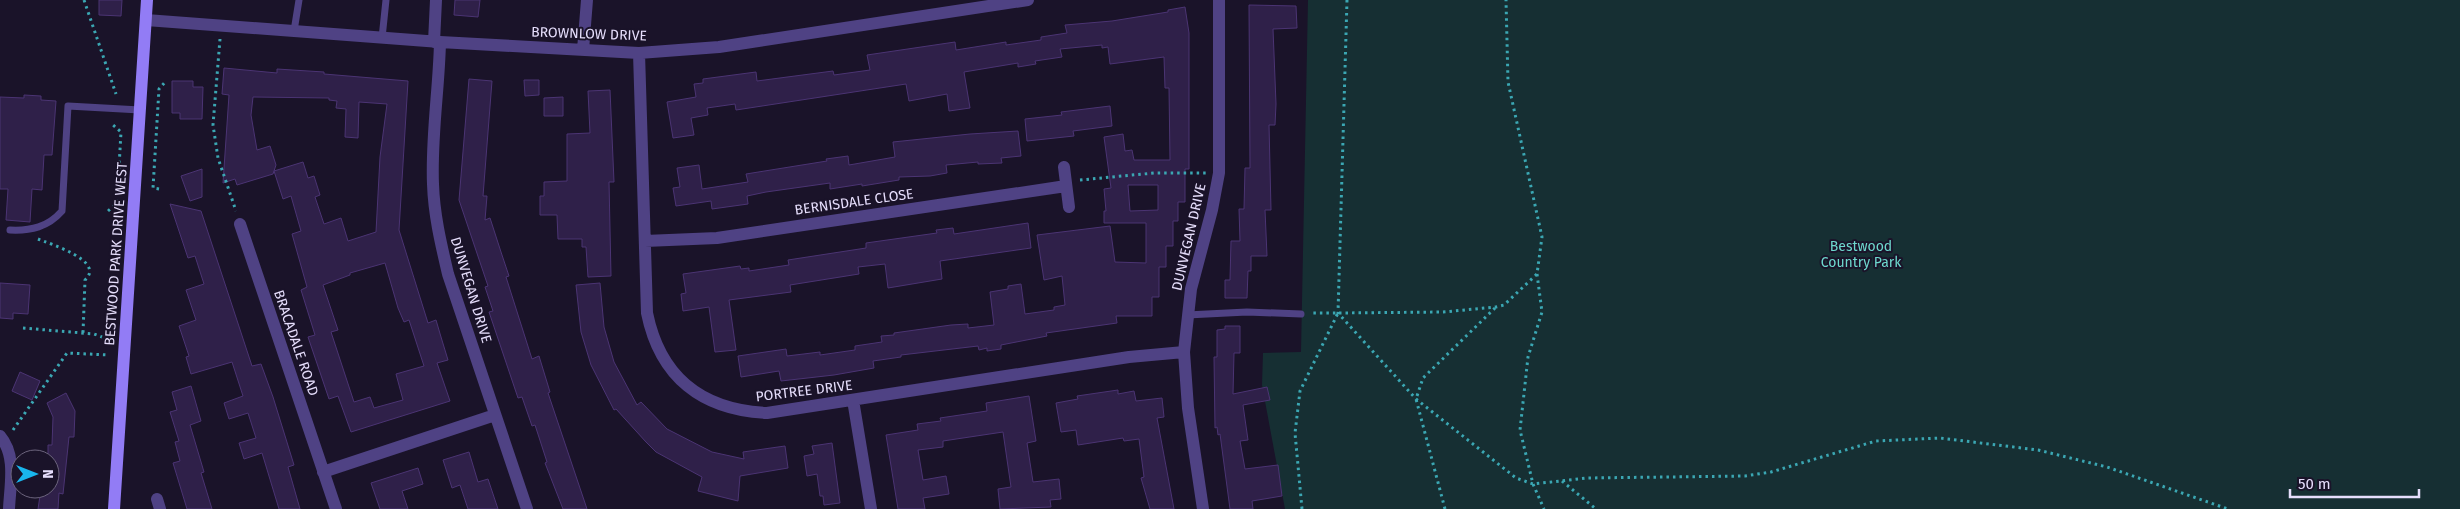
<svg xmlns="http://www.w3.org/2000/svg" width="2460" height="509" viewBox="0 0 2460 509" font-family="'Fira Sans',sans-serif">
  <rect width="100%" height="100%" fill="#1a1329"/>
  <path fill="#162f33" d="M 1308,0 L 2460,0 L 2460,509 L 1285,509 L 1262,385 L 1263,353 L 1301,352 Z"/>
  <path fill="#2f2049" stroke="#4b3473" fill-rule="evenodd" d="M 99,0 L 122,0 L 121,16 L 99,15 Z
    M 455,0 L 480,0 L 478,17 L 454,15 Z
    M 1249,5 L 1296,6 L 1297,28 L 1273,29 L 1276,104 L 1275,125 L 1269,125 L 1271,210 L 1265,210 L 1267,256 L 1251,256 L 1251,271 L 1248,271 L 1247,298 L 1225,298 L 1225,280 L 1230,280 L 1231,241 L 1240,241 L 1239,209 L 1244,209 L 1245,168 L 1250,168 Z
    M 1185,7 L 1189,33 L 1189,169 L 1185,169 L 1185,202 L 1178,202 L 1178,221 L 1173,221 L 1173,246 L 1166,246 L 1166,267 L 1159,267 L 1159,297 L 1152,297 L 1152,316 L 1116,316 L 1117,323 L 1046,333 L 1047,336 L 1001,345 L 1001,349 L 987,351 L 987,348 L 979,350 L 978,346 L 901,355 L 901,357 L 873,361 L 874,368 L 834,375 L 781,381 L 779,371 L 741,377 L 738,356 L 786,349 L 787,356 L 820,352 L 820,355 L 855,350 L 855,346 L 882,342 L 881,336 L 894,335 L 894,333 L 951,325 L 968,324 L 968,328 L 994,325 L 990,292 L 1008,289 L 1008,286 L 1021,284 L 1025,314 L 1054,310 L 1054,307 L 1065,305 L 1062,276 L 1044,280 L 1037,235 L 1110,226 L 1115,262 L 1146,263 L 1146,223 L 1104,223 L 1104,211 L 1106,211 L 1104,189 L 1111,188 L 1104,137 L 1123,134 L 1125,151 L 1132,150 L 1134,160 L 1170,160 L 1169,88 L 1165,88 L 1164,57 L 1110,64 L 1108,47 L 1102,48 L 1102,45 L 1060,49 L 1062,57 L 1035,61 L 1036,64 L 1018,67 L 1018,63 L 964,72 L 970,108 L 949,111 L 947,94 L 909,101 L 906,84 L 736,110 L 735,104 L 707,108 L 708,115 L 691,118 L 694,135 L 673,138 L 667,102 L 696,97 L 694,84 L 703,83 L 703,79 L 756,72 L 757,81 L 833,71 L 834,75 L 870,70 L 867,55 L 955,42 L 956,50 L 1006,42 L 1006,45 L 1041,40 L 1041,37 L 1067,33 L 1065,25 L 1112,21 L 1168,12 L 1168,10 ZM 1128,185 L 1158,185 L 1158,210 L 1130,211 Z
    M 224,68 L 277,73 L 277,69 L 324,72 L 324,74 L 408,81 L 399,230 L 428,323 L 436,320 L 441,337 L 448,360 L 437,363 L 450,401 L 351,432 L 338,396 L 329,399 L 308,337 L 315,335 L 301,290 L 307,287 L 292,234 L 301,231 L 291,196 L 283,199 L 274,171 L 303,162 L 308,178 L 314,176 L 320,195 L 315,197 L 324,224 L 341,218 L 348,241 L 376,232 L 380,157 L 387,104 L 359,102 L 358,138 L 345,137 L 346,109 L 336,108 L 337,101 L 329,100 L 329,98 L 253,97 L 251,115 L 257,150 L 270,146 L 276,165 L 273,174 L 237,185 L 235,179 L 223,183 L 229,95 L 222,94 ZM 385,263 L 398,308 L 404,322 L 409,320 L 424,366 L 396,374 L 403,400 L 374,408 L 370,397 L 354,402 L 331,332 L 338,330 L 323,285 L 350,275 L 350,273 Z
    M 469,79 L 492,81 L 483,196 L 487,196 L 485,220 L 490,218 L 501,252 L 509,276 L 506,277 L 532,359 L 539,356 L 550,392 L 548,393 L 587,509 L 563,509 L 545,463 L 547,462 L 535,425 L 532,426 L 522,397 L 518,398 L 489,312 L 493,311 L 485,287 L 488,286 L 459,200 Z
    M 524,80 L 539,80 L 539,95 L 525,96 Z
    M 172,81 L 193,81 L 193,87 L 203,87 L 202,119 L 180,119 L 180,113 L 172,113 Z
    M 610,90 L 614,182 L 609,182 L 611,276 L 588,277 L 586,247 L 582,247 L 582,239 L 558,239 L 557,215 L 540,215 L 540,196 L 544,196 L 544,182 L 567,181 L 567,134 L 590,133 L 588,91 Z
    M 24,95 L 41,96 L 41,100 L 56,101 L 52,155 L 44,155 L 42,190 L 32,189 L 30,222 L 6,220 L 8,189 L 0,189 L 0,97 L 24,98 Z
    M 563,97 L 563,116 L 544,116 L 544,98 Z
    M 1110,106 L 1112,126 L 1073,131 L 1074,136 L 1027,141 L 1025,119 L 1062,115 L 1061,112 Z
    M 1018,131 L 1021,156 L 1001,158 L 1002,163 L 978,164 L 978,162 L 946,165 L 947,173 L 930,176 L 899,177 L 899,180 L 862,186 L 862,184 L 830,189 L 830,183 L 766,192 L 747,196 L 748,204 L 712,209 L 711,201 L 676,206 L 673,188 L 680,187 L 677,168 L 699,165 L 702,189 L 748,182 L 746,174 L 827,161 L 826,159 L 848,156 L 849,165 L 895,157 L 893,142 L 970,134 Z
    M 202,169 L 202,197 L 190,201 L 181,176 Z
    M 170,204 L 201,211 L 252,366 L 261,364 L 273,397 L 294,465 L 288,467 L 300,509 L 279,509 L 262,453 L 244,459 L 239,443 L 256,438 L 248,413 L 229,419 L 224,403 L 243,396 L 232,362 L 191,374 L 186,357 L 189,356 L 179,326 L 196,320 L 186,290 L 204,284 L 195,256 L 188,258 Z
    M 1028,223 L 1031,248 L 940,261 L 942,279 L 888,288 L 885,264 L 858,267 L 859,274 L 790,285 L 791,292 L 729,300 L 736,350 L 715,352 L 709,307 L 683,311 L 681,294 L 686,293 L 683,274 L 740,266 L 741,269 L 749,268 L 749,271 L 789,265 L 788,260 L 866,248 L 866,243 L 937,233 L 936,230 L 953,228 L 954,234 Z
    M 0,283 L 30,285 L 28,314 L 13,313 L 13,319 L 0,318 Z
    M 600,283 L 604,327 L 614,362 L 637,405 L 641,402 L 667,429 L 712,452 L 744,459 L 743,452 L 785,446 L 788,468 L 740,476 L 738,501 L 698,491 L 702,477 L 656,452 L 646,442 L 616,409 L 614,410 L 591,365 L 581,332 L 576,285 Z
    M 1225,326 L 1240,326 L 1240,353 L 1234,353 L 1233,394 L 1267,387 L 1270,400 L 1243,405 L 1248,440 L 1240,441 L 1245,469 L 1278,465 L 1282,496 L 1252,501 L 1253,509 L 1230,509 L 1220,434 L 1218,435 L 1217,427 L 1215,428 L 1214,357 L 1217,357 L 1217,330 L 1225,329 Z
    M 20,372 L 40,381 L 32,400 L 12,391 Z
    M 191,386 L 201,421 L 190,425 L 204,472 L 201,473 L 212,509 L 187,509 L 173,463 L 180,461 L 175,442 L 179,441 L 170,412 L 177,410 L 172,392 Z
    M 1118,390 L 1118,394 L 1134,391 L 1136,401 L 1162,398 L 1164,417 L 1157,418 L 1174,509 L 1150,509 L 1141,478 L 1144,477 L 1139,439 L 1124,441 L 1123,438 L 1078,445 L 1076,430 L 1061,432 L 1056,403 L 1078,399 L 1077,396 Z
    M 66,393 L 75,411 L 74,437 L 69,437 L 63,494 L 59,493 L 58,509 L 38,509 L 41,489 L 50,489 L 50,459 L 48,459 L 48,445 L 52,445 L 53,417 L 47,403 Z
    M 1029,396 L 1036,441 L 1027,443 L 1033,482 L 1059,479 L 1061,499 L 1050,500 L 1051,507 L 1000,509 L 998,489 L 1011,487 L 1003,432 L 943,441 L 943,447 L 918,450 L 923,480 L 946,476 L 949,494 L 923,498 L 925,509 L 898,509 L 886,435 L 918,430 L 917,424 L 941,421 L 940,418 L 987,411 L 986,403 Z
    M 832,443 L 840,503 L 824,505 L 823,496 L 820,496 L 817,474 L 807,476 L 804,456 L 814,454 L 812,446 Z
    M 469,452 L 478,482 L 488,479 L 498,509 L 468,509 L 460,485 L 452,488 L 443,460 Z
    M 418,468 L 423,484 L 402,491 L 408,509 L 380,509 L 371,483 Z"/>
  <g fill="none" stroke-linecap="round" stroke-linejoin="round">
    <path stroke="#3ba7b3" stroke-width="3" stroke-dasharray="2.5 4" stroke-linecap="butt" d="M 84,0 L 116,94
      M 1347,0 L 1338,313 L 1416,399 L 1516,478 L 1533,484 L 1587,478 L 1745,476 L 1771,472 L 1876,441 L 1940,438 L 2038,450 L 2107,467 L 2228,509
      M 220,39 L 213,125 L 218,158 L 236,211
      M 1080,180 L 1154,173 L 1206,173
      M 159,189 L 153,188 L 159,89 L 166,81
      M 108,211 L 117,203 L 121,132 L 113,125
      M 38,239 C 50,244 106,261 85,280 L 83,333
      M 1537,274 L 1542,312 L 1528,357 L 1520,430 L 1533,484 L 1544,509
      M 1339,313 L 1443,312 L 1496,307 L 1504,305 L 1537,274 L 1542,237 L 1508,82 L 1506,0
      M 23,328 L 94,334 L 102,337
      M 13,430 L 67,353 L 109,355
      M 1562,481 L 1596,509
      M 1302,509 L 1295,433 L 1300,391 L 1338,313 L 1311,313
      M 1445,509 L 1416,399 L 1423,378 L 1495,308"/>
    <path stroke="#4f4284" stroke-width="7" d="M 294,31 L 299,0
      M 382,38 L 386,0
      M 10,230 C 31,231 48,227 62,211 L 68,106 L 140,110
      M 1187,315 L 1247,312 L 1301,314"/>
    <path stroke="#4f4284" stroke-width="12" d="M 146,20 L 440,42 L 639,53 L 719,47 L 1028,0
      M 434,42 L 436,0
      M 440,42 C 439,89 431,137 433,184 C 434,215 441,244 448,274 L 527,509
      M 583,50 L 587,0
      M 639,53 L 647,313 C 660,377 702,410 767,413 L 1129,357 L 1184,352
      M 1064,167 L 1069,207
      M 240,224 L 336,509
      M 645,241 L 717,238 L 1066,186
      M 853,400 L 871,509
      M 0,436 C 17,456 10,485 9,509
      M 323,472 L 495,415
      M 157,499 L 160,509
      M 1203,509 L 1188,408 L 1184,352 L 1191,289 L 1212,210 L 1219,173 L 1219,0"/>
    <path stroke="#927cf5" stroke-width="12" d="M 114,509 L 147,0"/>
  </g>
  <g text-anchor="middle" dominant-baseline="central" stroke-width="4" stroke-linejoin="round" paint-order="stroke">
    <g font-size="14" fill="#e6defc" stroke="#1a1329">
      <text transform="translate(589 34) rotate(2)">BROWNLOW DRIVE</text>
      <text transform="translate(854 202) rotate(-8)">BERNISDALE CLOSE</text>
      <text transform="translate(1189 237) rotate(-77)">DUNVEGAN DRIVE</text>
      <text transform="translate(116 254) rotate(-86)">BESTWOOD PARK DRIVE WEST</text>
      <text transform="translate(471 290) rotate(73)">DUNVEGAN DRIVE</text>
      <text transform="translate(296 343) rotate(71)">BRACADALE ROAD</text>
      <text transform="translate(804 391) rotate(-7)">PORTREE DRIVE</text>
    </g>
    <g font-size="14" fill="#6ed8ce" stroke="#1a1329">
      <text x="1861" y="246">Bestwood<tspan x="1861" dy="16">Country Park</tspan></text>
    </g>
  </g>
  <g transform="translate(35 474) rotate(90)"><circle r="24" fill="#1a1329" stroke="#6c647d"/>
  <path d="M0-4L9 19L0 12L-9 19Z" fill="#19b6ed"/>
  <text y="-8" font-size="14" font-weight="bold" text-anchor="middle" fill="#e6defc">N</text>
  </g>
  <path d="M2290 489v8h129v-8" fill="none" stroke="#e6defc" stroke-width="2.5"/>
  <text x="2298" y="489" font-size="15" fill="#e6defc" stroke="#1a1329" stroke-width="4" paint-order="stroke">50 m</text>
</svg>
